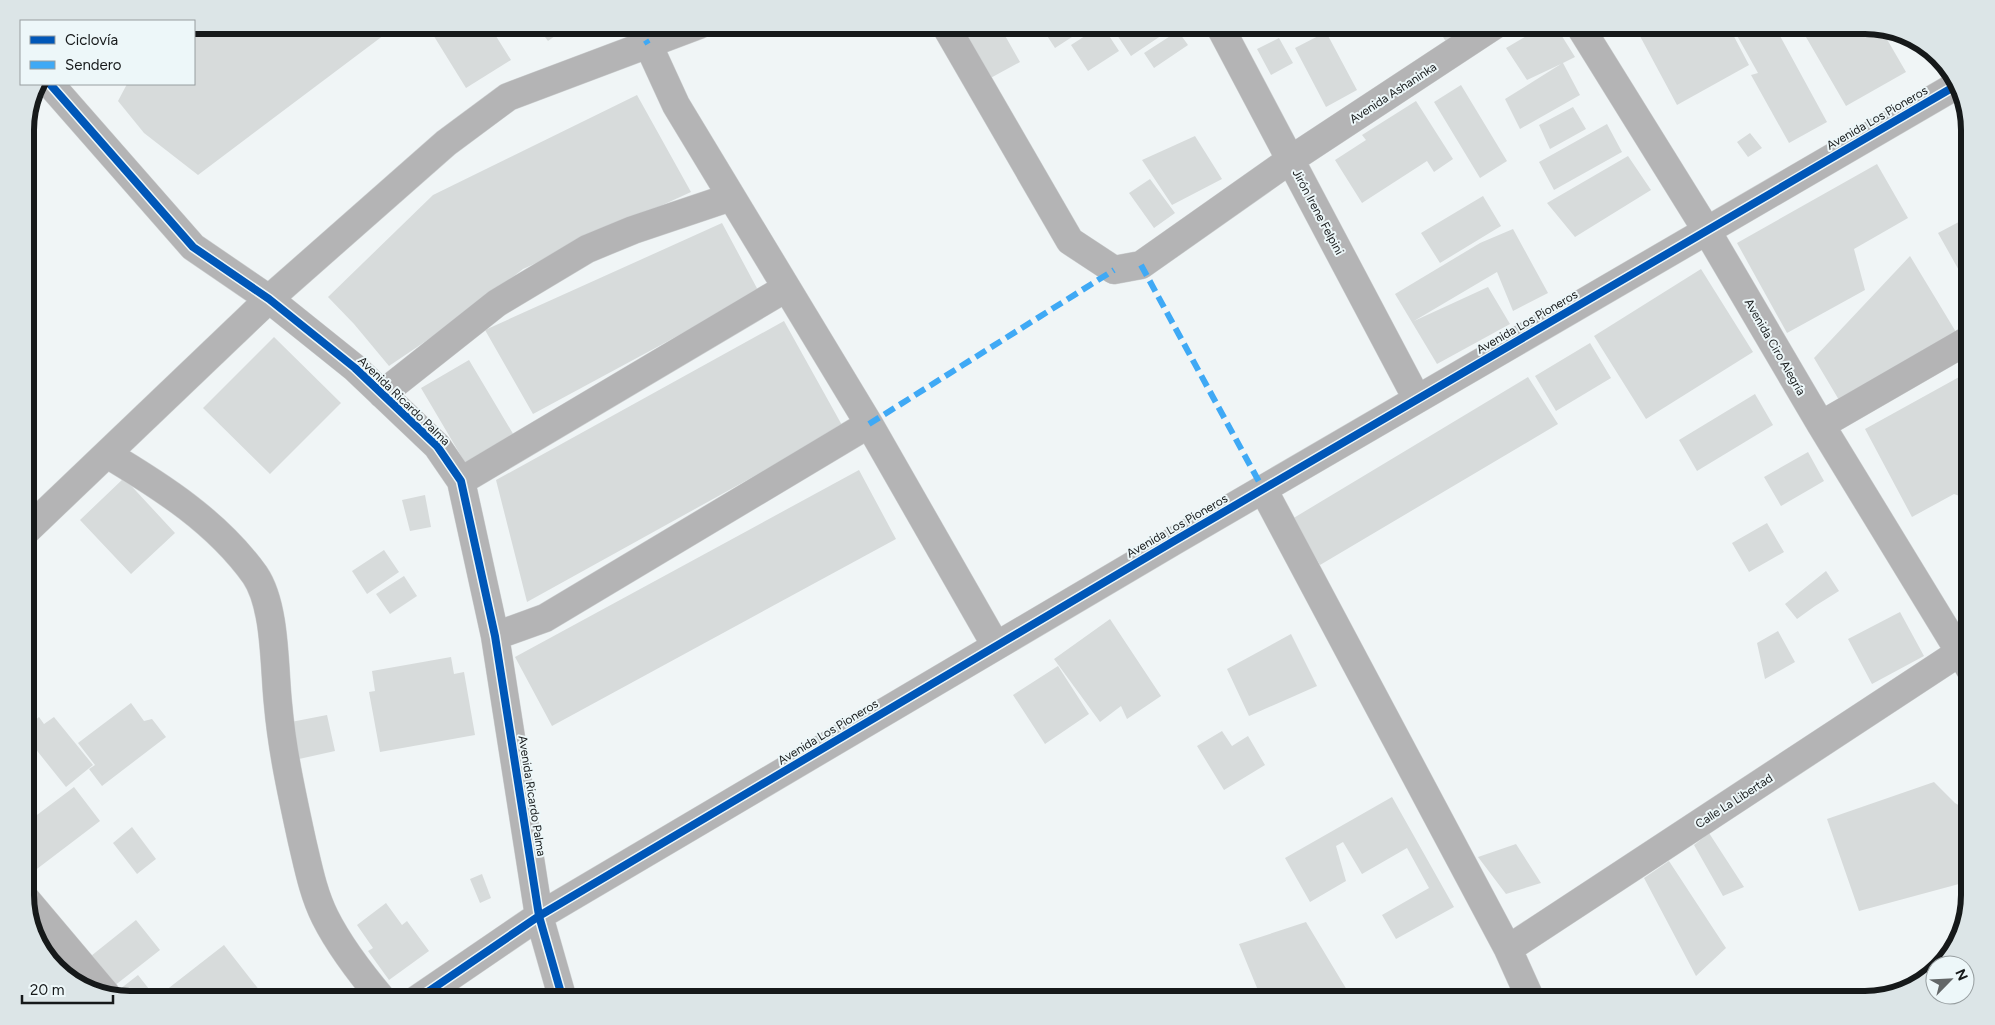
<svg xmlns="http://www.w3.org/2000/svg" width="1995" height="1025" viewBox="0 0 1995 1025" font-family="Figtree,sans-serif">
  <rect width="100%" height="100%" fill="#f0f5f6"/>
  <path fill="#d7dbdb" d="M 200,25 L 389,25 L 392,29 L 198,175 L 144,133 L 118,101 L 127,84 L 194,84 L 194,30 Z
    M 427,25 L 489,25 L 511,60 L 466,88 Z
    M 536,25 L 570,25 L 548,41 Z
    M 954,25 L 999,25 L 1020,62 L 985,81 Z
    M 1040,25 L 1088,25 L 1089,26 L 1055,48 Z
    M 1102,25 L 1119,51 L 1088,71 L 1071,45 Z
    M 1113,25 L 1177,25 L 1131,56 L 1111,26 Z
    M 1436,25 L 1473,25 L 1446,42 Z
    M 1545,25 L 1555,25 L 1575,57 L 1563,63 L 1580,95 L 1520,129 L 1505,99 L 1561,64 L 1527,80 L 1506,48 Z
    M 1634,25 L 1728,25 L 1749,65 L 1677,105 Z
    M 1731,25 L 1774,25 L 1827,122 L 1789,143 L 1751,75 L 1758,73 Z
    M 1799,25 L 1865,25 L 1881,29 L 1906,72 L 1846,106 Z
    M 1178,31 L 1188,45 L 1154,68 L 1144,53 Z
    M 1326,32 L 1357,90 L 1326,107 L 1295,48 Z
    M 1279,38 L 1293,63 L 1271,75 L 1257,49 Z
    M 1461,85 L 1507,161 L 1480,178 L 1434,102 Z
    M 637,95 L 691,192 L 523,269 L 460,318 L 389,366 L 354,324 L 328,297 L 433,195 Z
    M 1416,101 L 1453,159 L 1434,172 L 1427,161 L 1362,203 L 1335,160 L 1366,140 L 1362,135 Z
    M 1573,107 L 1586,129 L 1550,149 L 1539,125 Z
    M 1607,124 L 1622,152 L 1554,190 L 1539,162 Z
    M 1750,133 L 1762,148 L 1748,157 L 1737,142 Z
    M 1195,136 L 1222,179 L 1172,205 L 1142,160 Z
    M 1628,156 L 1651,190 L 1575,237 L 1547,203 Z
    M 1877,164 L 1908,218 L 1854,249 L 1865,290 L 1787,333 L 1737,243 Z
    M 1150,179 L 1175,213 L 1154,228 L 1129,193 Z
    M 1483,196 L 1501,226 L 1440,263 L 1421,233 Z
    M 1970,216 L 1970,290 L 1938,233 Z
    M 722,223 L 759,292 L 533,414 L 485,330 Z
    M 1513,229 L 1548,293 L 1513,311 L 1497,272 L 1414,321 L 1488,287 L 1510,324 L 1437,364 L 1395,294 L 1480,243 Z
    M 1910,256 L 1956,332 L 1839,400 L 1814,358 Z
    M 1701,269 L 1753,352 L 1646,419 L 1594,336 Z
    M 784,321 L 843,427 L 527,602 L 496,480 Z
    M 274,337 L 341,403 L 270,474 L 203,408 Z
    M 1590,343 L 1611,378 L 1556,411 L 1535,376 Z
    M 469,360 L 515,437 L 467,466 L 421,388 Z
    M 1970,371 L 1970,500 L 1954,494 L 1912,517 L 1865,429 Z
    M 1528,377 L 1558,424 L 1320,565 L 1292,519 Z
    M 1755,394 L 1773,425 L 1697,471 L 1679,440 Z
    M 1808,452 L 1824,481 L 1781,506 L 1764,477 Z
    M 859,470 L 896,539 L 552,726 L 515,657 Z
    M 124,478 L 175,533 L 131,574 L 80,520 Z
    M 425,495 L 431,527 L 410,531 L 402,500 Z
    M 1767,523 L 1784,552 L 1749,572 L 1732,543 Z
    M 384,550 L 399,572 L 367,594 L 352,571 Z
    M 1826,571 L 1839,591 L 1815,606 L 1797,619 L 1785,604 Z
    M 404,576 L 417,596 L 390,614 L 376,594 Z
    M 1900,612 L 1924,656 L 1872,684 L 1848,639 Z
    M 1110,619 L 1161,696 L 1127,719 L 1121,706 L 1100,722 L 1054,659 Z
    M 1778,631 L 1795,662 L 1765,679 L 1757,643 Z
    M 1291,634 L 1317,686 L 1249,716 L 1227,669 Z
    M 451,657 L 454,674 L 464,672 L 475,735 L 380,752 L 369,692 L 375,691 L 372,671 Z
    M 1058,666 L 1089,714 L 1045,744 L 1013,695 Z
    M 131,703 L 144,721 L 152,719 L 166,737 L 102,786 L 89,769 L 95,765 L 78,743 Z
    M 327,715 L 335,751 L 299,759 L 291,722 Z
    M 39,717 L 44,724 L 54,717 L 93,765 L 66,787 L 26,737 L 37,728 L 33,722 Z
    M 25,718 L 33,727 L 25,734 Z
    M 1222,731 L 1232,746 L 1248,736 L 1265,765 L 1224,790 L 1197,746 Z
    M 1934,782 L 1955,803 L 1970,812 L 1970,881 L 1859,911 L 1827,819 Z
    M 74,787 L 100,821 L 25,878 L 25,824 Z
    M 1392,797 L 1454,907 L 1396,939 L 1382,915 L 1429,888 L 1407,848 L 1362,874 L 1343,842 L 1336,846 L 1346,881 L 1310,902 L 1285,858 Z
    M 132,827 L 156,859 L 137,874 L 113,843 Z
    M 1709,833 L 1744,887 L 1723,896 L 1694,845 Z
    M 1516,844 L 1541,883 L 1506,894 L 1478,857 Z
    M 1669,861 L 1726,948 L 1696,976 L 1644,878 Z
    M 482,874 L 491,898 L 480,903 L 470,879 Z
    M 386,903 L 402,925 L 407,921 L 429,951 L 389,980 L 368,951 L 373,948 L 357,925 Z
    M 136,920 L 160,950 L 109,990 L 86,960 Z
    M 1306,922 L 1353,1000 L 1262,1000 L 1239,944 Z
    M 224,945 L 267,1000 L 130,1000 L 118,997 L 115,993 L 138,975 L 156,998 Z
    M 510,990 L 514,1000 L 487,1000 Z"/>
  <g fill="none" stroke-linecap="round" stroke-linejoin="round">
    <defs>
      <path id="minor" d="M 945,25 L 1070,241 L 1114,270 L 1141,265 L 1290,160 L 1495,25
        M 1219,25 L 1417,399
        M 1579,25 L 1707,231 L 1821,425 L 1970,669
        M 648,44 L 676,105 L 869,424 L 996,646
        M 50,84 L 193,247 L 269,299 L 355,368 L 437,446 L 461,481 L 495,636 L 539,916 L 563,1000
        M 382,394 L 497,303 L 587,249 L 633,230 L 731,197
        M 1821,425 L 1970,339
        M 107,454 C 162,487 217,522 255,575 C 276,606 274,667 278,704 C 282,750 292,795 302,841 C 308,866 313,893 325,917 C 340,947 361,974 383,1000
        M 461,481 L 786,288
        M 1263,489 L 1508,949 L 1531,1000
        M 25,532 L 269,299 L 446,143 L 508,97 L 699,25
        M 495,636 L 545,618 L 869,424
        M 25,898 L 106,994
        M 1508,949 L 1960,652
        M 416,1000 L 539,916 L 1174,541 L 1957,85"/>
    </defs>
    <use href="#minor" stroke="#ced1d2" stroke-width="29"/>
    <use href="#minor" stroke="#b4b4b5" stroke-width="28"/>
    <path stroke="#3fa9f5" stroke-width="6" stroke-dasharray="12 6" stroke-linecap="butt" d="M 636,25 L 648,44
      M 1141,265 L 1263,489
      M 869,424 L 1114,270"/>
    <defs>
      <path id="cycleway" d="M 50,84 L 193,247 L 269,299 L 355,368 L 437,446 L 461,481 L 495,636 L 539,916 L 563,1000
        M 416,1000 L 539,916 L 1174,541 L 1957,85"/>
    </defs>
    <use href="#cycleway" stroke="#edf7f9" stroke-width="11"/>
    <use href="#cycleway" stroke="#0057b8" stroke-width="8"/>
  </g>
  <g text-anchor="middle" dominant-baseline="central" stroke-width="4" stroke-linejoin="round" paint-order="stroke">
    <g font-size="12" fill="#16191a" stroke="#edf7f9">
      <text transform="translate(1393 93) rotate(-33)">Avenida Ashaninka</text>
      <text transform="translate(1877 118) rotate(-30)">Avenida Los Pioneros</text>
      <text transform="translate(1318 212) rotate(62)">Jirón Irene Felpini</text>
      <text transform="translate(1527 322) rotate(-30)">Avenida Los Pioneros</text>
      <text transform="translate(1775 347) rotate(60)">Avenida Ciro Alegría</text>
      <text transform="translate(404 401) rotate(44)">Avenida Ricardo Palma</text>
      <text transform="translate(1177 526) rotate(-30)">Avenida Los Pioneros</text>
      <text transform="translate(828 732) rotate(-31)">Avenida Los Pioneros</text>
      <text transform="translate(532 796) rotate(81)">Avenida Ricardo Palma</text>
      <text transform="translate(1734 801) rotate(-33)">Calle La Libertad</text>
    </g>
  </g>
  <path d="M0 0H1995V1025H0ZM130 34H1865A96 96 0 0 1 1961 130V895A96 96 0 0 1 1865 991H130A96 96 0 0 1 34 895V130A96 96 0 0 1 130 34Z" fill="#dce5e7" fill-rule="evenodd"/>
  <path fill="none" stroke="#16191a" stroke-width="6" d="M130 34H1865A96 96 0 0 1 1961 130V895A96 96 0 0 1 1865 991H130A96 96 0 0 1 34 895V130A96 96 0 0 1 130 34Z"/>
  <rect x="20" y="20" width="175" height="65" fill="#edf7f9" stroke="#979ea0"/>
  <rect x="30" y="36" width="25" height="8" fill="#0057b8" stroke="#979ea0"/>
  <text x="65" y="45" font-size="15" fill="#16191a">Ciclovía</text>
  <rect x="30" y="61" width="25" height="8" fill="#3fa9f5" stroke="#979ea0"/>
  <text x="65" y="70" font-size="15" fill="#16191a">Sendero</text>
  <g transform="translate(1950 980) rotate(66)"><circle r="24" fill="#edf7f9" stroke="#979ea0"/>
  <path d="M0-4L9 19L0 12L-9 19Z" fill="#626667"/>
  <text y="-8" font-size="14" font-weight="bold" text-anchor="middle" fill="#16191a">N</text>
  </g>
  <path d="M22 995v8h91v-8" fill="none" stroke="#16191a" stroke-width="2.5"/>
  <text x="30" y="995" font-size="15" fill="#16191a" stroke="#edf7f9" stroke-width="4" paint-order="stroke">20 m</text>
</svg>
